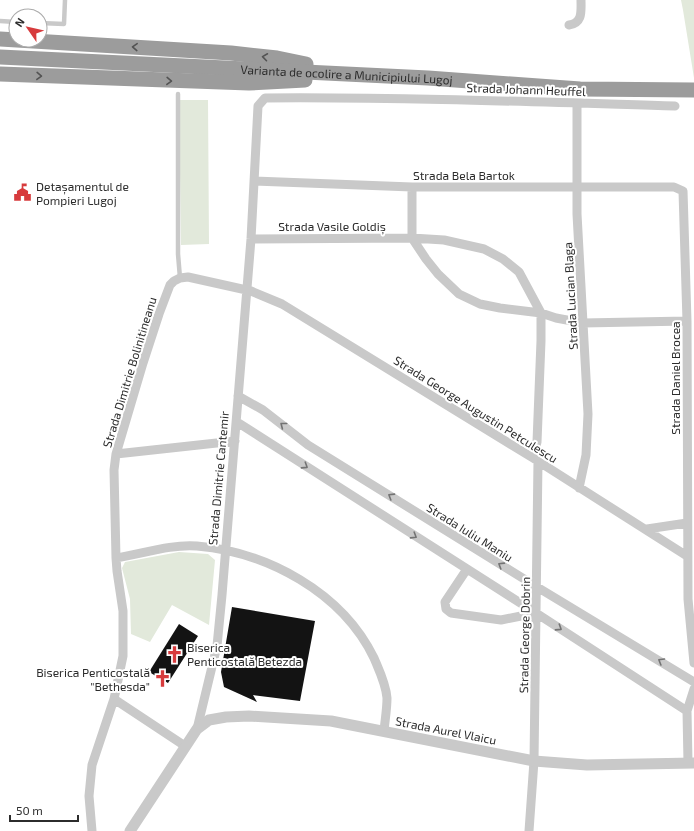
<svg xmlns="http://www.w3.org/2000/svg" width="694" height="831" viewBox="0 0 694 831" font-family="'Exo 2',sans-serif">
  <rect width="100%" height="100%" fill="#fff"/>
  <path fill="#e2e9db" d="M 681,0 L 694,0 L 694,78 L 683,10 Z
    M 179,100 L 208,100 L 209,244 L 181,245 Z
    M 179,552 L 208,554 L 215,560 L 209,625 L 172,605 L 150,642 L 131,634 L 130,599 L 122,568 L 125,562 Z"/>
  <path fill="#131313" d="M 232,607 L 315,621 L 300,701 L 253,695 L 257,702 L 224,687 L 221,672 Z
    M 179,624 L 198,636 L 168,683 L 149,672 Z"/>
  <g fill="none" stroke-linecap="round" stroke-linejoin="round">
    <path stroke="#c9c9c9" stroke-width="4.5" d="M 0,21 L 16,22
      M 40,23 L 64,24 L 65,0
      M 178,94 L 178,254 L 180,278"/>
    <path stroke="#c9c9c9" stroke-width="9" d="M 569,25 C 583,23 581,11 581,0
      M 577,103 L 577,214 L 588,414 L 586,455 L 579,488
      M 254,181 L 412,187 L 674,187 L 683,191 L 687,321 L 688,599 L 694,663
      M 412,187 L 412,238 L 426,259 L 438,274 L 459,294 L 480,304 L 500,308 L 541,313 L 556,318 L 583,323 L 687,321
      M 251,239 L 412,238 L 444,240 L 484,249 L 503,259 L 519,272 L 541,313 L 541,341 L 537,442 L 533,458
      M 238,396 L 263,410 L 308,445 L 537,587 L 694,682
      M 237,422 L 536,613 L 687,711
      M 116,454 L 235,441
      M 647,529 L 687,523
      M 116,558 C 143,554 169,544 197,546 C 267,552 342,592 374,658 C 379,670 386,684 387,698 C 387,709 385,720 384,731
      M 467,569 L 445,602 L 446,609 L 451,613 L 501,620 L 536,613
      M 114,699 L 185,746
      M 197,729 L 217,646 L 222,595 L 251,239 L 258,106 L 265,98 C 402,97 539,102 675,106
      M 688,763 L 687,711 L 694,689
      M 92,831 L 89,796 L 92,765 L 114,699 L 123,656 L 123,611 L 117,571 L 116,558 L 114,470 L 116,454 L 143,363 L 159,314 L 170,285 L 174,281 L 180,278 L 188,277 L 251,291 L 282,304 L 533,458 L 687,556
      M 529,831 L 534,761 L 538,461"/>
    <path stroke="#c9c9c9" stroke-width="11" d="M 130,831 L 197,729 L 209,720 L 226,717 L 249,716 L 331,721 L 534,761 L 587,765 L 694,763"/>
    <g stroke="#9c9c9c" stroke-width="15">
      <path d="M 0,39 L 231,53 L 277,58 L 306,64"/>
      <path id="s1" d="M 0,57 L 428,78 L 580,89 L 694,90"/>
      <path d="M 0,74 L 249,83 L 305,80"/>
    </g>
  </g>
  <defs><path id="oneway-chevron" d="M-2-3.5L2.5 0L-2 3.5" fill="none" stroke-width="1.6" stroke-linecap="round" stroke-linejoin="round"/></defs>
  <g stroke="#535353">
    <use href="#oneway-chevron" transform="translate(135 47) rotate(-177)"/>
    <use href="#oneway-chevron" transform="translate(265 57) rotate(-172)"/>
    <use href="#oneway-chevron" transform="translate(39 76) rotate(2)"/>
    <use href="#oneway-chevron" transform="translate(169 81) rotate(2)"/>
  </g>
  <g stroke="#737373">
    <use href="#oneway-chevron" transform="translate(283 425) rotate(-142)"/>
    <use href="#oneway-chevron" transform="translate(305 466) rotate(33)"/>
    <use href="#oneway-chevron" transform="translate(391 496) rotate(-148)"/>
    <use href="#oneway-chevron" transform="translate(414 536) rotate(32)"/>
    <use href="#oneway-chevron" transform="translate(501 565) rotate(-148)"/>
    <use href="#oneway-chevron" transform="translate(559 628) rotate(33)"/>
    <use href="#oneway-chevron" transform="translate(661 661) rotate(-149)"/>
  </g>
  <defs>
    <symbol id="civic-bare" viewBox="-9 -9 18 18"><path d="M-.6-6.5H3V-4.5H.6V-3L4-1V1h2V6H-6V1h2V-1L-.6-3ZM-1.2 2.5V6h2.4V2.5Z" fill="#d73b3d" stroke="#fff" stroke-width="2.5" paint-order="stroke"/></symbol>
    <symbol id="church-bare" viewBox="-9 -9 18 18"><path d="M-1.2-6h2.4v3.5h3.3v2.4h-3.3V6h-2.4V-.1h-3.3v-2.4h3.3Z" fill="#d73b3d" stroke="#fff" stroke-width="2.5" paint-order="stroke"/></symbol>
  </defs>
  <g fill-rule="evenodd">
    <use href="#civic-bare" x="10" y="180" width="25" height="25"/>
    <use href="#church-bare" x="162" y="642" width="25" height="25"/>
    <use href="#church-bare" x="150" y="666" width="25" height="25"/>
  </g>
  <g text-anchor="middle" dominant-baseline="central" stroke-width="4" stroke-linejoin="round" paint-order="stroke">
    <g font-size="12" fill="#2c2c2c" stroke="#fff">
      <text stroke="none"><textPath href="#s1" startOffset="347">Varianta de ocolire a Municipiului Lugoj</textPath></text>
      <text transform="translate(526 89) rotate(2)">Strada Johann Heuffel</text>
      <text x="464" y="175">Strada Bela Bartok</text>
      <text x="332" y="226">Strada Vasile Goldiș</text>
      <text transform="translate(570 296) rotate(-93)">Strada Lucian Blaga</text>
      <text transform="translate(129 372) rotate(-73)">Strada Dimitrie Bolinitineanu</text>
      <text transform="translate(675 378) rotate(-90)">Strada Daniel Brocea</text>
      <text transform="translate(476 409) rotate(32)">Strada George Augustin Petculescu</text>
      <text transform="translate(218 478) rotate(-85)">Strada Dimitrie Cantemir</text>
      <text transform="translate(470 532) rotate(32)">Strada Iuliu Maniu</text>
      <text transform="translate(524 635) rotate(-89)">Strada George Dobrin</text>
      <text transform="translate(446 730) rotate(11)">Strada Aurel Vlaicu</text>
    </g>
    <g font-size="12" fill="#2c2c2c" stroke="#fff" text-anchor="start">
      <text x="36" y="186">Detașamentul de<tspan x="36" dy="14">Pompieri Lugoj</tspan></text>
      <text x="187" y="647">Biserica<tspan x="187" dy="14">Penticostală Betezda</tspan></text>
      <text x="150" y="672" text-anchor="end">Biserica Penticostală<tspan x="150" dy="14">"Bethesda"</tspan></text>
    </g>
  </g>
  <g transform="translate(28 28) rotate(304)"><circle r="19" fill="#ffffff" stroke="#ababab"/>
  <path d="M0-3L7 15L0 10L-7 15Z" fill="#d73b3d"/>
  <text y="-6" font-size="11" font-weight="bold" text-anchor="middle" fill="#2c2c2c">N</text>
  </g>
  <path d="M10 815v6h68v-6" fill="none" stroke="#2c2c2c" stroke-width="2"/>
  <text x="16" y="815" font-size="12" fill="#2c2c2c" stroke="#ffffff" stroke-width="3" paint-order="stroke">50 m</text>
</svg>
